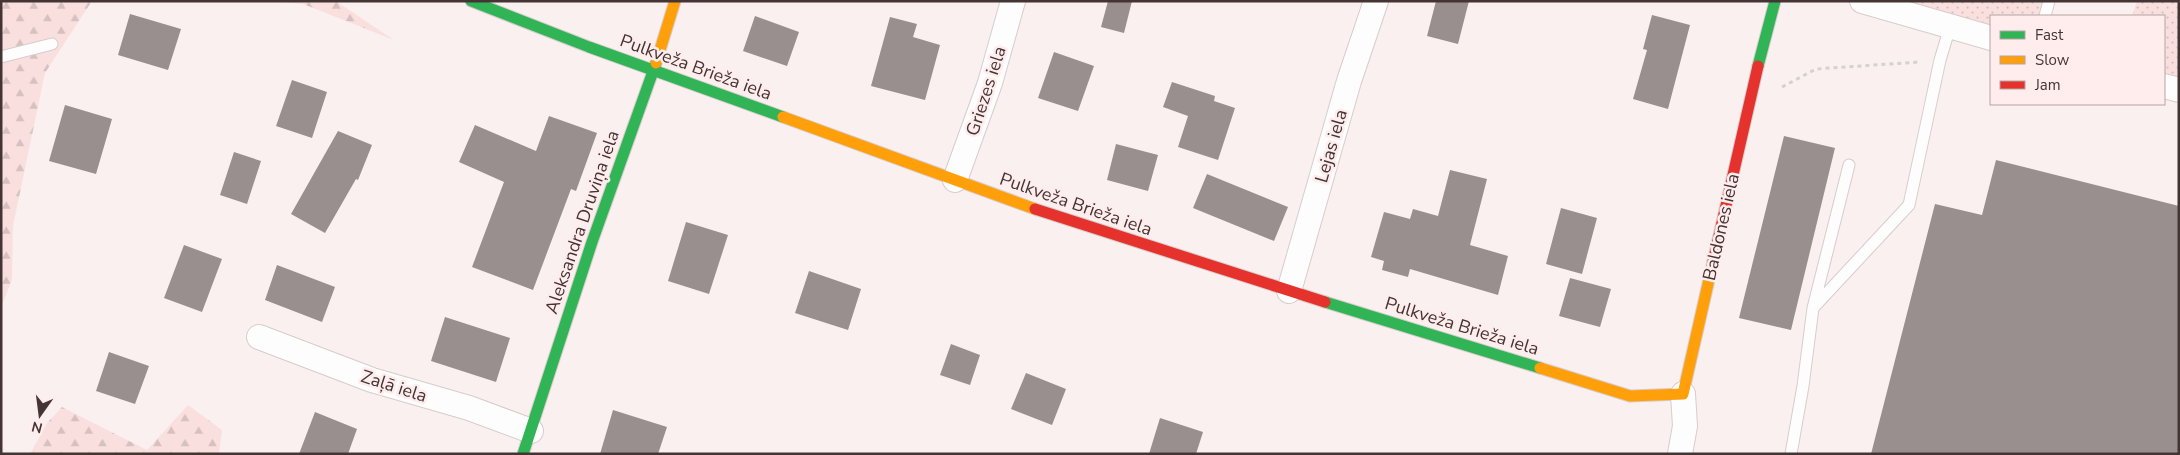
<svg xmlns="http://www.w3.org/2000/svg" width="2180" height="455" viewBox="0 0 2180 455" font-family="'Nunito Sans',sans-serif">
  <defs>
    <pattern id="grass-dots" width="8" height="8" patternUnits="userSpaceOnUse" patternTransform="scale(1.25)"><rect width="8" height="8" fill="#f9e0df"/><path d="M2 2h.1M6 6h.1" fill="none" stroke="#d7c1c0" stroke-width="1.8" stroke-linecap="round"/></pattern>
    <pattern id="forest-firs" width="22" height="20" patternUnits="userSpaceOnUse" patternTransform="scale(1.25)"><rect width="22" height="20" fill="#f9e0df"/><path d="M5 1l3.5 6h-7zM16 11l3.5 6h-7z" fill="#d7c1c0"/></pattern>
  </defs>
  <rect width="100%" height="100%" fill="#faf0f0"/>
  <path fill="url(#grass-dots)" d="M 1906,1 L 2043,1 L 2039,16 L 1991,16 L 1991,25 Z
    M 2137,1 L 2179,1 L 2179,79 L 2164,74 L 2164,16 L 2132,16 Z"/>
  <path fill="url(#forest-firs)" d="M 1,1 L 92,1 L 45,73 L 13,226 L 12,280 L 1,307 Z
    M 270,1 L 336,1 L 394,40 L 303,4 Z
    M 188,405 L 222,430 L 219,454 L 30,454 L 47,423 L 62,407 L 147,450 Z"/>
  <path fill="#998f8f" d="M 1108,1 L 1132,1 L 1124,33 L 1101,27 Z
    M 1436,1 L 1469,1 L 1458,44 L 1427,36 Z
    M 130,14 L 181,29 L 168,70 L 118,55 Z
    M 1652,15 L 1690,25 L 1668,109 L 1633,99 L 1647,50 L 1643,49 Z
    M 755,16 L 799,32 L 787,66 L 743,51 Z
    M 890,17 L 917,24 L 913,37 L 940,45 L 925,100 L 871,86 Z
    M 1054,52 L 1094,66 L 1078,111 L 1038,98 Z
    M 292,80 L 327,92 L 312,138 L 276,126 Z
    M 1172,82 L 1215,96 L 1214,101 L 1235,108 L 1218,160 L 1178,147 L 1188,116 L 1163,107 Z
    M 65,105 L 112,119 L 96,174 L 49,161 Z
    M 549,116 L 597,133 L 576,191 L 571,189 L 533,290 L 472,267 L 504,182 L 459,162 L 475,125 L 536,151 Z
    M 338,131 L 372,145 L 358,180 L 356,179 L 325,233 L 291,214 Z
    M 1784,136 L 1835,148 L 1791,330 L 1739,318 Z
    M 1116,144 L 1158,155 L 1148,191 L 1107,180 Z
    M 234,152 L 261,161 L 247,204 L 220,195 Z
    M 1996,160 L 2179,206 L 2179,454 L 1871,454 L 1935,204 L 1982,215 Z
    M 1450,170 L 1487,179 L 1470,245 L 1508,256 L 1498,295 L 1410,269 L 1408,277 L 1382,270 L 1384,261 L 1371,257 L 1384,212 L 1410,219 L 1413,209 L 1438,216 Z
    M 1207,174 L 1288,207 L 1274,241 L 1193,208 Z
    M 1561,208 L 1597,218 L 1582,274 L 1546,264 Z
    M 686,222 L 728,235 L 709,294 L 668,281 Z
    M 184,245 L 222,259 L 202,312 L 164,298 Z
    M 277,265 L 335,287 L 322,322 L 265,300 Z
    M 809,271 L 861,289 L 848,330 L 795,313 Z
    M 1570,278 L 1611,289 L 1600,327 L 1559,316 Z
    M 445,317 L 510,338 L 496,382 L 431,361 Z
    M 951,344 L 980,355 L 970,385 L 940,375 Z
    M 109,352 L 149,366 L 135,404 L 96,391 Z
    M 1026,373 L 1066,389 L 1052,425 L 1011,409 Z
    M 613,410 L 667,427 L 658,454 L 600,454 Z
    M 315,412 L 357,429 L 348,454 L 299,454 Z
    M 1160,418 L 1203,432 L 1196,454 L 1149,454 Z"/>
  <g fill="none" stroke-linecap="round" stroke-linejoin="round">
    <defs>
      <path id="lane" d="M 2045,16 L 2049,1
        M 1,57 L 52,44
        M 1813,308 L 1909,205 L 1940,60 L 1950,27
        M 1791,454 L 1803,386 L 1813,308 L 1849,165"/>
      <path id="street" d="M 1862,1 L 1991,38
        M 2164,86 L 2179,90
        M 955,180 L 990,83 L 1013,1
        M 1289,291 L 1349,81 L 1376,1
        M 259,337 L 372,380 L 469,408 L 531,431
        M 1680,454 L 1685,426 L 1683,394"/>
      <path id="fast" d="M 471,1 L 589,47 L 783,117
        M 1758,66 L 1775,1
        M 1325,302 L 1540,368
        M 523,454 L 592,242 L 656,63"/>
      <path id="slow" d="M 656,63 L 675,1
        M 783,117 L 1035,209
        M 1540,368 L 1630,396 L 1683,394 L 1713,262"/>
      <path id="jam" d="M 1035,209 L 1325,302
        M 1713,262 L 1758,66"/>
    </defs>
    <use href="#lane" stroke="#d8cccc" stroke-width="13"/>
    <use href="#street" stroke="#d8cccc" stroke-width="26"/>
    <use href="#fast" stroke="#d8cccc" stroke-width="13"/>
    <use href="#slow" stroke="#d8cccc" stroke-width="13"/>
    <use href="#jam" stroke="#d8cccc" stroke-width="13"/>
    <path stroke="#d6d1d1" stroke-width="3" stroke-dasharray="4 4" stroke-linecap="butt" d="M 1782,87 L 1816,69 L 1919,62"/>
    <use href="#lane" stroke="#fefdfd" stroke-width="11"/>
    <use href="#street" stroke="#fefdfd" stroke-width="24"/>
    <use href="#fast" stroke="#30b455" stroke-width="11"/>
    <use href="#slow" stroke="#ff9f0a" stroke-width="11"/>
    <use href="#jam" stroke="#e5322d" stroke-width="11"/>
  </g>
  <g text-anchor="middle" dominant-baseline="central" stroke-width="5" stroke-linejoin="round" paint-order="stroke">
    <g font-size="18" fill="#443434" stroke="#feedec">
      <text transform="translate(696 67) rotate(20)">Pulkveža Brieža iela</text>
      <text transform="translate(986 91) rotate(-72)">Griezes iela</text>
      <text transform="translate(1331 146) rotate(-74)">Lejas iela</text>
      <text transform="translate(1076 204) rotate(19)">Pulkveža Brieža iela</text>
      <text transform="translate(582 222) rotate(-71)">Aleksandra Druviņa iela</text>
      <text transform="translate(1721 227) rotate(-77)">Baldones iela</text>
      <text transform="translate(1462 326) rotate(17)">Pulkveža Brieža iela</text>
      <text transform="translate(394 386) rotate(18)">Zaļā iela</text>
    </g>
  </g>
  <rect width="2180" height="455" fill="none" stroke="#443434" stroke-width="5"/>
  <rect x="1990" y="15" width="175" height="90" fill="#feedec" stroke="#b4a3a2"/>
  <rect x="2000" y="31" width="25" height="8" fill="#30b455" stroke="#b4a3a2"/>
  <text x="2035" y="40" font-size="15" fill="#443434">Fast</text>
  <rect x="2000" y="56" width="25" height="8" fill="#ff9f0a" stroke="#b4a3a2"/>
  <text x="2035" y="65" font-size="15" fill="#443434">Slow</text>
  <rect x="2000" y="81" width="25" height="8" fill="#e5322d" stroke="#b4a3a2"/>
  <text x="2035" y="90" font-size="15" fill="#443434">Jam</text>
  <g transform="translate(40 415) rotate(194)" stroke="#feedec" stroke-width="4" paint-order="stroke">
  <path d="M0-4L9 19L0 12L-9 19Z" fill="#443434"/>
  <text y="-8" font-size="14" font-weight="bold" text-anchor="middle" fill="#443434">N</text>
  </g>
</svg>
